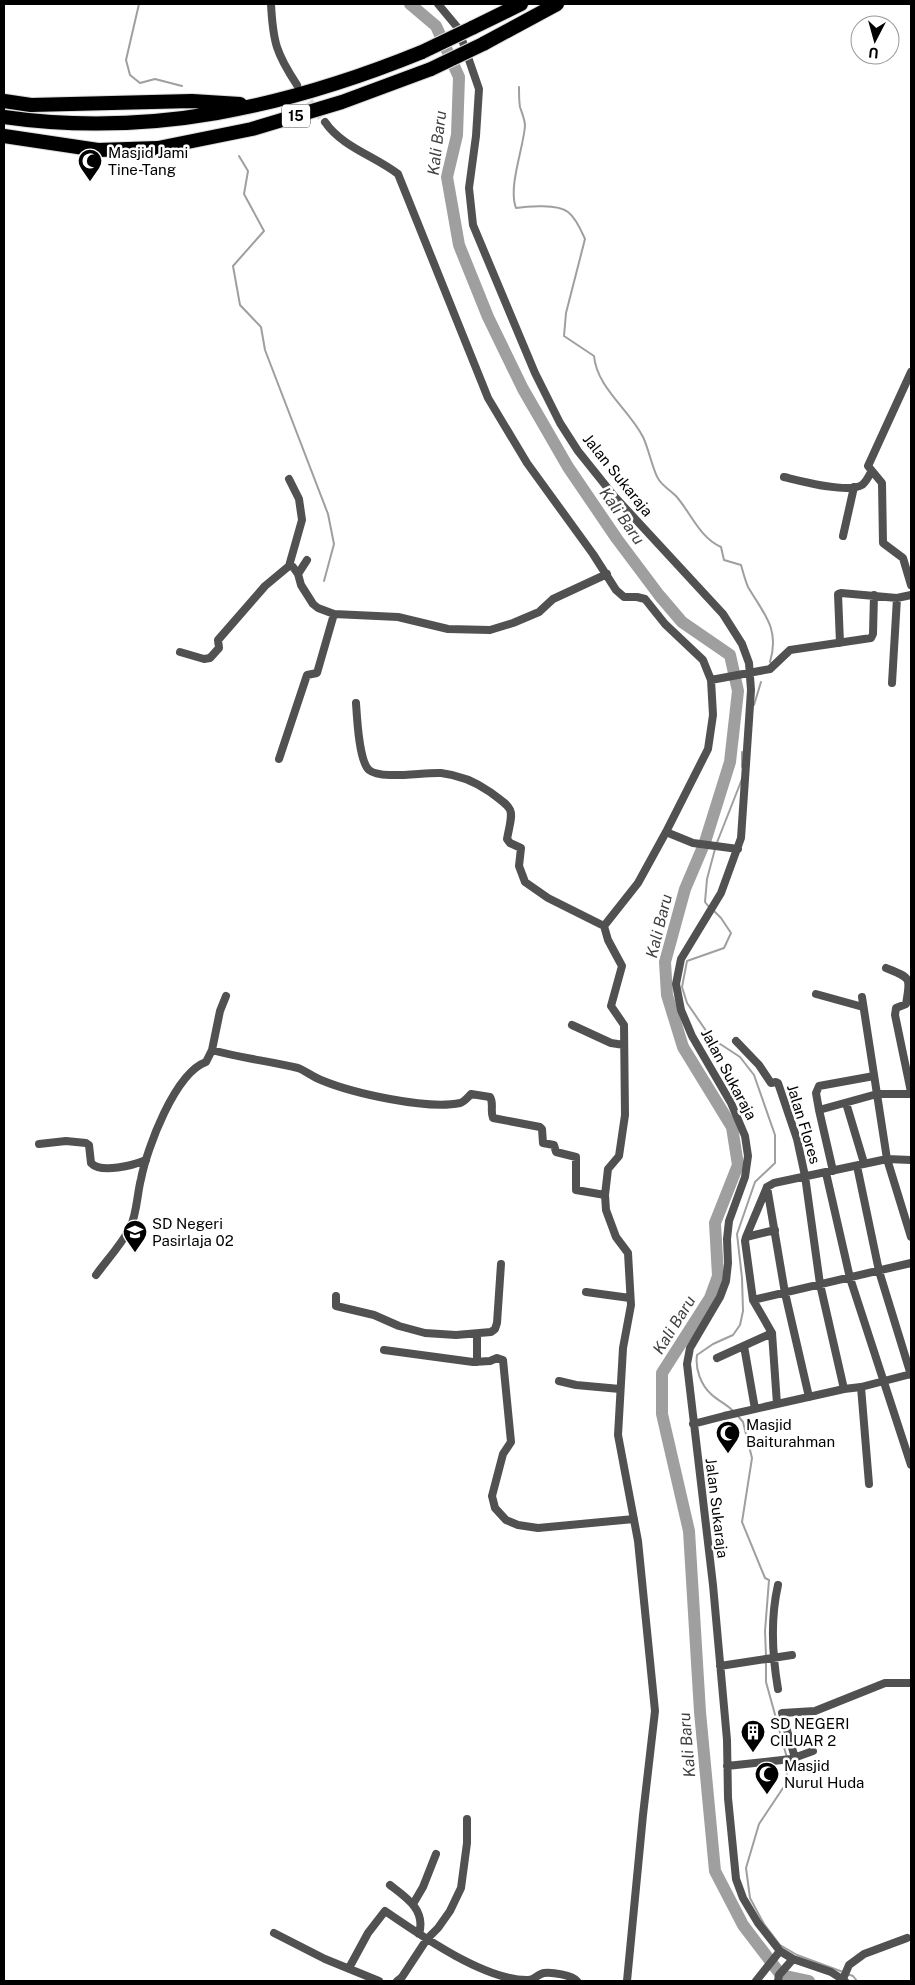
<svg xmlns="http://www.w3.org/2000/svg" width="915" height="1985" viewBox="0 0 915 1985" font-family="'Public Sans',sans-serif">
  <rect width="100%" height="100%" fill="#fff"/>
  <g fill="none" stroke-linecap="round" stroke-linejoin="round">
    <path stroke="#9f9f9f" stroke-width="2" d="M 139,4 L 126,60 L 130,75 L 140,83 L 155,79 L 182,86
      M 519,87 C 519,94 519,101 520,107 C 522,113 525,120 525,126 C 523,150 508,187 516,208 C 528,206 558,204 568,212 C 576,218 581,230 585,239 L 566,313 L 564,336 L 594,356 C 597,388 629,409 643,437 C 649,449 653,472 659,480 C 663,486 671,491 676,496 C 691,513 699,537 721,547 L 724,560 L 741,565 C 743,572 745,580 748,587 C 764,614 780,629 770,662
      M 239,156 L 248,171 L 244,194 L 264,231 L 233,266 L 240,305 L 261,327 L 265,350 L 328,514 L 334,544 L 324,581
      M 754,705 L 761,682
      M 742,752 L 742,767
      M 716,845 L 742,779
      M 709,907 L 705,902 L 707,879 L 715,849
      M 713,910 L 721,918 L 731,933 L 724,948 L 687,961 L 682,987 L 687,1003 L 711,1038 L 740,1057 L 754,1075 L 775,1135 L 775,1163 L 755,1182 L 737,1234 L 742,1278 L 743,1311 L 740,1325 L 733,1335 L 713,1344 L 697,1355 C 695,1369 701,1385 711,1394 C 718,1401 727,1404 733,1411
      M 671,1010 L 678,1007
      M 738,1416 L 743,1422 L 752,1458 L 742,1522 L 765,1578 L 769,1580 L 765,1631 L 766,1656
      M 766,1660 L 766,1682 L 787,1758
      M 789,1762 L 785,1785 L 759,1824 L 746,1868 L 750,1898 L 764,1924 L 780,1945 L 797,1955 L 843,1972
      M 847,1974 L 853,1976 L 857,1981"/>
    <path stroke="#9f9f9f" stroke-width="12" d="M 410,4 L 436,26 L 459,77 L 457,135 L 447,177 L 459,245 L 488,317 L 523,389 L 568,467 L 617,539 L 659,595 L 682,622 L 730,655 L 738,691 L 730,762 L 705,842 L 685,889 L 665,962 L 667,995 L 683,1047 L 732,1127 L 738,1165 L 715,1223 L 718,1276 L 710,1298 L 662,1373 L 662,1414 L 689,1531 L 700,1712 L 715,1871 L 743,1925 L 781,1975 L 809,1981"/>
    <path stroke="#d9d9d9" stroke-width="8" stroke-dasharray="8 4" stroke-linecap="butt" d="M 302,92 L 325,122"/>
    <defs>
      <path id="highway" d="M 472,28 L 521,4
        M 483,44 L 557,4
        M 4,101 L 31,105 L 192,101 L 240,104
        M 4,117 C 149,138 287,107 422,52
        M 4,136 L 98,150 L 158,148 L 252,129 L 342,102 L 431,69"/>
    </defs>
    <use href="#highway" stroke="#dbdbdb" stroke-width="16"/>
    <path stroke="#515151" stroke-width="8" d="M 271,4 C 273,42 276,53 297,85
      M 438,4 L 458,28 L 479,89 L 476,136 L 469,188 L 473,225 L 535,373 L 560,423 L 578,451 L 614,496 L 723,614 L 742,644 L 749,663 L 751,690 L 749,720 L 741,838 L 721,893 L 681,959 L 676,984 L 681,1010 L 692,1036 L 731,1103 L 745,1136 L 748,1156 L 745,1177 L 729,1221 L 727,1239 L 728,1263 L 726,1281 L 720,1297 L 690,1348 L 687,1364 L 713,1585 L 727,1740 L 728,1798 L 736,1879 L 743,1898 L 758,1923 L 780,1951 L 793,1959 L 831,1972 L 845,1981
      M 325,122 C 342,147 375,156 398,174 L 488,398 L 527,463 L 593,554 L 616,590 L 624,597 L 637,597 L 645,599 L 665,624 L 703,660 L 711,680 L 713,715 L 708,749 L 666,832 L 638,883 L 604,926 L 608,940 L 622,966 L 611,1006 L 624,1025 L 625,1115 L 619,1156 L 608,1169 L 605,1195 L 606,1210 L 616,1237 L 628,1253 L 631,1305 L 623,1348 L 618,1435 L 638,1541 L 655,1711 L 643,1815 L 627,1981
      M 911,372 L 868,466 L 882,483 L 883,543 L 903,558 L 911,585
      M 784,477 C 801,481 848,494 862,485 C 866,482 869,476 871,472
      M 289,479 L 299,499 L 302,520 L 289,566
      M 843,536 L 854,487
      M 307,560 L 298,574 L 301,585 L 313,604 L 318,608 L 334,614 L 398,617 L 448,629 L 490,630 L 513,623 L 539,612 L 553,599 L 607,574
      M 840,643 L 838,594 L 841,593 L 897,598 L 911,595
      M 180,652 L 204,659 L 210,658 L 219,648 L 218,640 L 265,586 L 289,566 L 293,567 L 298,574
      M 711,680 L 770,669 L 790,650 L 871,638 L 873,634 L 874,595
      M 892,683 L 897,598
      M 356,703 C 357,718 359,761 369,770 C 381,780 423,772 441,773 C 458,775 476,782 490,792 C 516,811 513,808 507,839 L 510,843 L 521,848 L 519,866 L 525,882 L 548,898 L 604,926
      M 279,759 L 307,675 L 317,673 L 334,614
      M 666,832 L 693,843 L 738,849
      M 886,968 C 911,978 911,977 906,1004 L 896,1008 L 895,1015 L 911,1092
      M 816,994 L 863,1007
      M 862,997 L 887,1159 L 911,1237
      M 572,1025 L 611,1043 L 624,1045
      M 736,1041 L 759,1065 L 771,1083 L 776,1082 L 778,1083 L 797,1139 L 805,1176 L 820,1284 L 844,1389
      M 212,1050 L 220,1011 L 226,996
      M 846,1103 L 864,1163
      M 819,1110 L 816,1093 L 819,1086 L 874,1076
      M 39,1144 L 66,1141 L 86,1143 L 89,1145 L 91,1163 C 101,1174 134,1165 146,1160
      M 857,1166 L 879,1271 L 911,1375
      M 833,1171 L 819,1110 L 877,1094 L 911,1094
      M 826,1173 L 850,1278 L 911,1465
      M 767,1187 L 785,1293 L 809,1397
      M 775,1230 L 746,1237 L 745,1241 L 753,1300 L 772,1333 L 777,1404
      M 746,1237 L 767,1187 L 774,1183 L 887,1159 L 911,1160
      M 96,1275 C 107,1260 121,1245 130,1228 C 137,1214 137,1194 141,1179 C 147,1148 175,1073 206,1062 L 212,1050 C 240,1058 269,1061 298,1068 C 306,1071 313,1077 321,1080 C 352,1093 427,1110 460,1103 C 464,1102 468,1097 471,1094 L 490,1097 C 494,1103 490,1111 493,1118 L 540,1127 L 542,1129 L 543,1143 L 554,1145 L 556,1152 L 576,1157 L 576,1190 L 605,1195
      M 586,1292 L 630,1298
      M 336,1296 L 336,1306 L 374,1315 L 399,1326 L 425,1333 L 456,1335 L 491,1332 L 495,1329 L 497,1323 L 501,1264
      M 753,1300 L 911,1263
      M 744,1346 L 755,1409
      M 384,1350 L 473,1362 L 490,1361 L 497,1358 L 503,1360 L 511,1442 L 503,1454 L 492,1496 L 495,1508 L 506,1520 L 518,1525 L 538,1528 L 634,1519
      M 717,1358 L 772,1333
      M 477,1362 L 477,1334
      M 559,1381 L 576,1385 L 620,1389
      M 861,1387 L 869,1484
      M 693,1424 L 724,1416 L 844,1389 L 861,1387 L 911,1374
      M 778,1585 C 770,1620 772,1654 778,1689
      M 720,1666 L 792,1655
      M 795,1758 L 782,1713 L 815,1711 L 885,1683 L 911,1683
      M 727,1766 L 791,1759 L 813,1751
      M 390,1885 C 407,1898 426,1910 419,1934
      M 413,1904 L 423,1887 L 436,1854
      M 274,1933 L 325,1959 L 379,1981
      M 349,1968 L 368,1933 L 385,1911 C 420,1935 484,1980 527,1980 C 534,1981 537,1974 544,1973 C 552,1972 572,1975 577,1981
      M 843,1979 L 849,1965 L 864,1954 L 907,1938
      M 397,1981 L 402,1977 L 427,1939 L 438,1928 L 450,1911 L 461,1888 L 467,1843 L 467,1819
      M 756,1981 L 780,1951
      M 778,1981 L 779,1975 L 793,1959"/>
    <use href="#highway" stroke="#000" stroke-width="14"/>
    <defs>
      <path id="highway-bridge" d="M 422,52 L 472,28
        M 431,69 L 483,44"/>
    </defs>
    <use href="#highway-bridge" stroke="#dbdbdb" stroke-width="16" stroke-linecap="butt"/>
    <use href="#highway-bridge" stroke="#000" stroke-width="14"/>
  </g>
  <defs>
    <symbol id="mosque-pin" viewBox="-11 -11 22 30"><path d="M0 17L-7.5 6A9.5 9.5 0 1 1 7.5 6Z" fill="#000" stroke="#fff"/><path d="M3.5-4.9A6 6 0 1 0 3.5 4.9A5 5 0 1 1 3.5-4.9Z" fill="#fff"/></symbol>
    <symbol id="school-pin" viewBox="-11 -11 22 30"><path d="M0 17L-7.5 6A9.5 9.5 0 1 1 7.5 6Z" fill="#000" stroke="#fff"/><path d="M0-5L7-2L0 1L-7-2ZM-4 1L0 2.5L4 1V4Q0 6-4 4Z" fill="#fff"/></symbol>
    <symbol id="building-pin" viewBox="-11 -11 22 30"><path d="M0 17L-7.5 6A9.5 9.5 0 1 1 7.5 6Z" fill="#000" stroke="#fff"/><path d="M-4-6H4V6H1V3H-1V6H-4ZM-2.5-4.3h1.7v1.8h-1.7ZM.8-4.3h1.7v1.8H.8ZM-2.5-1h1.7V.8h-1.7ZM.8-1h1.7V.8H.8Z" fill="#fff"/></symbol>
  </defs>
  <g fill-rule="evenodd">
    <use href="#mosque-pin" x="76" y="147" width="28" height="38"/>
    <use href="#school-pin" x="121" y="1218" width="28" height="38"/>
    <use href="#mosque-pin" x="714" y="1419" width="28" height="38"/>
    <use href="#building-pin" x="739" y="1718" width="28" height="38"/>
    <use href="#mosque-pin" x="753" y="1760" width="28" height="38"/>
  </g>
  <g text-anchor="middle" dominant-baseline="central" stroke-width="5" stroke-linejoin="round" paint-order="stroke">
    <rect fill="#fff" stroke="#4c4c4c" stroke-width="1" x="282" y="104.5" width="28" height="23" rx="4"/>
    <g font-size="14" font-weight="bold" fill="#000">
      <text x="296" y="116">15</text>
    </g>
    <g font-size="15" fill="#000" stroke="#fff" text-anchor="start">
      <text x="108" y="152">Masjid Jami<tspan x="108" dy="17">Tine-Tang</tspan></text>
      <text x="152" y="1223">SD Negeri<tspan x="152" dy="17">Pasirlaja 02</tspan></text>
      <text x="746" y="1424">Masjid<tspan x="746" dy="17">Baiturahman</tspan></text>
      <text x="770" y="1723">SD NEGERI<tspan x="770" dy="17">CILUAR 2</tspan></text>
      <text x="784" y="1765">Masjid<tspan x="784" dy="17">Nurul Huda</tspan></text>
    </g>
    <g font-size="15" fill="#000" stroke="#fff">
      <text transform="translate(618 475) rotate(51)">Jalan Sukaraja</text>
      <text transform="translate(729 1074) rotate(62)">Jalan Sukaraja</text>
      <text transform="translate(804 1124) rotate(73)">Jalan Flores</text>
      <text transform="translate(717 1508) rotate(83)">Jalan Sukaraja</text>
    </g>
    <g font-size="16" font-style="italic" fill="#404040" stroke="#fff">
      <text transform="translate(437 143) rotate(-83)">Kali Baru</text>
      <text transform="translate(622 516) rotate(55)">Kali Baru</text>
      <text transform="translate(659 926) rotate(-76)">Kali Baru</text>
      <text transform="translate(674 1325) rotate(-58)">Kali Baru</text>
      <text transform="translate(687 1745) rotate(-95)">Kali Baru</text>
    </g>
  </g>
  <rect width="915" height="1985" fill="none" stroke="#000000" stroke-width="10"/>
  <g transform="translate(875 40) rotate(186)"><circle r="24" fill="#ffffff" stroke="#999999"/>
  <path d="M0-4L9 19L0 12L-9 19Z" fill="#000000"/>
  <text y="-8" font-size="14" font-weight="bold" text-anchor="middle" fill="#000000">U</text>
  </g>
</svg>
